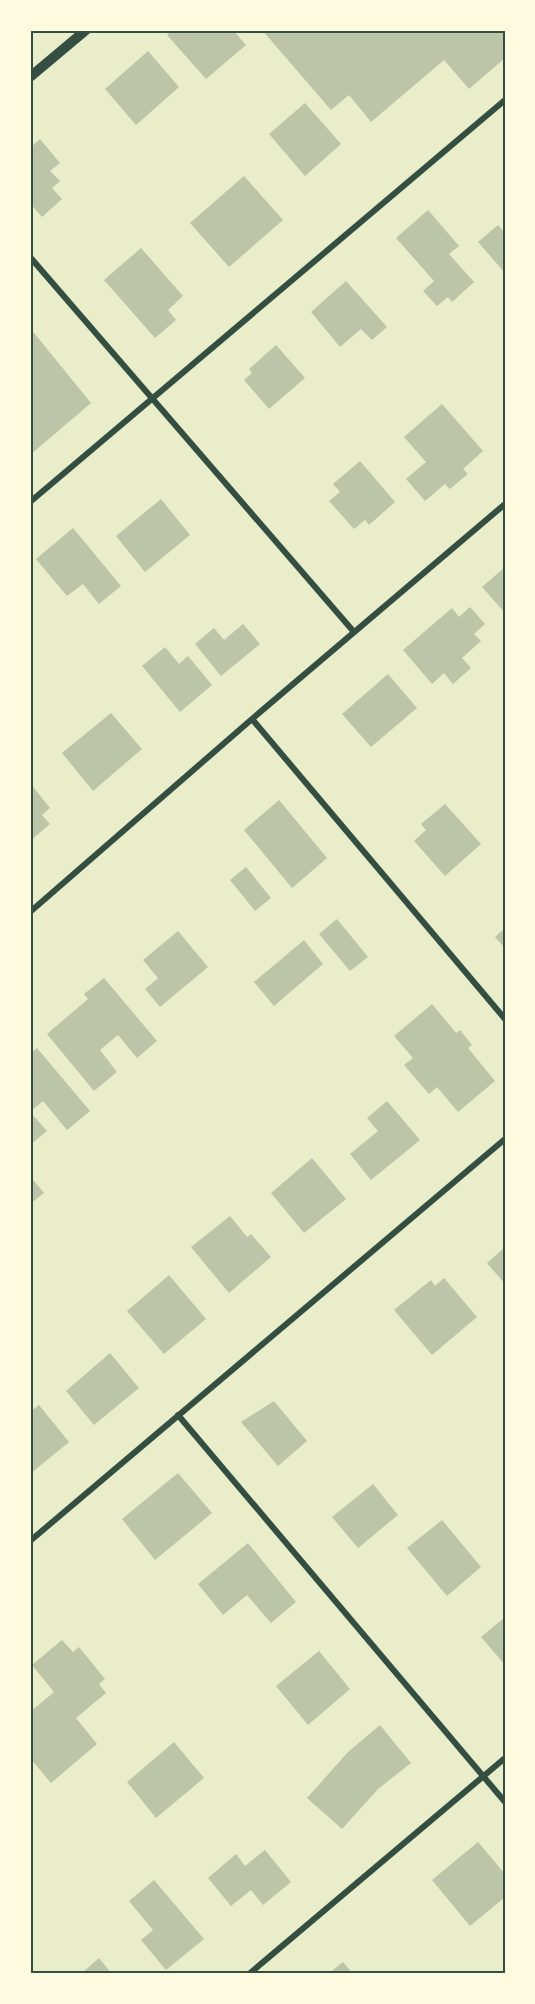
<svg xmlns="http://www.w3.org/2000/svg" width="535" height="2004" viewBox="0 0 535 2004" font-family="Commissioner,sans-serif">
  <rect width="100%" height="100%" fill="#e9edc9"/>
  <path fill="#bcc5a7" d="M 173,30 L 233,30 L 246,45 L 206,79 L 167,35 Z
    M 262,30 L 505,30 L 505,58 L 469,89 L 444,60 L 371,122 L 349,95 L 331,110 Z
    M 148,51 L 179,87 L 136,125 L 105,89 Z
    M 305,103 L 341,144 L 305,176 L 269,134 Z
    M 40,139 L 60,163 L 50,171 L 60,181 L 52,188 L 62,199 L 42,217 L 30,203 L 30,148 Z
    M 244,176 L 283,220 L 229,267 L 190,223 Z
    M 428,210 L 459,246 L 449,254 L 474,282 L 452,302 L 448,297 L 437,306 L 423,291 L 434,281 L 396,238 Z
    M 498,225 L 505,233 L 505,273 L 478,242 Z
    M 141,248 L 183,296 L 168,310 L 176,320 L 155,338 L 104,280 Z
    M 346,281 L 387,327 L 372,340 L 361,329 L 340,347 L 311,312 Z
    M 30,328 L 91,403 L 30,455 Z
    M 276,345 L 305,378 L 269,409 L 244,380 L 252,373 L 249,369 Z
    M 442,404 L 483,451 L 463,469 L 468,474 L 450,489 L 445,484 L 425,501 L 406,479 L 426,462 L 404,437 Z
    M 360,461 L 395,502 L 369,525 L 365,520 L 354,529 L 329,501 L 340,492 L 333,484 Z
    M 161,499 L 190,535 L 145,572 L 116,536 Z
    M 73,528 L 121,586 L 99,604 L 83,584 L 67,596 L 36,559 Z
    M 505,567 L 505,613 L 482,587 Z
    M 470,607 L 485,624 L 474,634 L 481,641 L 462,658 L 471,668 L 453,684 L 444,673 L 432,684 L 403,650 L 452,608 L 459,617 Z
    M 243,624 L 260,644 L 221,676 L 195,644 L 214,628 L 224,640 Z
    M 165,647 L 179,664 L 188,656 L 212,685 L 180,712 L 142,666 Z
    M 388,674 L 417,708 L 371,747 L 342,714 Z
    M 111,713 L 142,749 L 93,791 L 62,753 Z
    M 30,783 L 50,808 L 42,815 L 50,824 L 30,841 Z
    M 279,800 L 327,858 L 292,888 L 244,830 Z
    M 445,804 L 481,844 L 445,876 L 414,841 L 426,830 L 421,824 Z
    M 246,867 L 271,898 L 255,911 L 230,880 Z
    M 337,919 L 368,957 L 350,971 L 319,934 Z
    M 505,928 L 505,948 L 495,937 Z
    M 178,931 L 208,967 L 160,1007 L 145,989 L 158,978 L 143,960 Z
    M 304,940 L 323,964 L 274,1006 L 254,982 Z
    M 104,978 L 157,1041 L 137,1058 L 118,1035 L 100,1050 L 117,1072 L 94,1091 L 47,1034 L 88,999 L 84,994 Z
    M 432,1004 L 456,1033 L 460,1030 L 472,1045 L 468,1048 L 495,1081 L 458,1112 L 437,1087 L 429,1094 L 404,1065 L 413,1058 L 394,1036 Z
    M 37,1048 L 90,1111 L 67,1130 L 43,1101 L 30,1112 L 30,1054 Z
    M 387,1101 L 420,1140 L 371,1180 L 350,1154 L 378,1131 L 367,1118 Z
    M 30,1112 L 47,1131 L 30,1145 Z
    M 312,1158 L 346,1199 L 304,1233 L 271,1193 Z
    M 30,1176 L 44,1193 L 30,1204 Z
    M 230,1216 L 247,1237 L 251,1234 L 271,1257 L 229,1293 L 191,1247 Z
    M 505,1247 L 505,1284 L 487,1263 Z
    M 169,1275 L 206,1319 L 164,1354 L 127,1311 Z
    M 444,1278 L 477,1317 L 432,1355 L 394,1310 L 431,1280 L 435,1286 Z
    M 110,1353 L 139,1388 L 94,1425 L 66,1391 Z
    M 274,1401 L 307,1441 L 278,1466 L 241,1422 Z
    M 39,1405 L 69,1442 L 30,1474 L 30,1412 Z
    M 178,1473 L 212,1513 L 155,1560 L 122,1519 Z
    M 373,1484 L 398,1515 L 358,1548 L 332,1517 Z
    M 442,1520 L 481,1567 L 447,1596 L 407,1548 Z
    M 248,1543 L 296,1602 L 271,1623 L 247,1595 L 223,1615 L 198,1584 Z
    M 505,1617 L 505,1665 L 481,1637 Z
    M 62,1640 L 73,1652 L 79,1647 L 105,1679 L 99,1684 L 106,1693 L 76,1718 L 97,1744 L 51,1783 L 30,1758 L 30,1712 L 54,1692 L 32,1665 Z
    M 319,1651 L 350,1689 L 308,1725 L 276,1686 Z
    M 380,1725 L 411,1763 L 378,1789 L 342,1829 L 307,1798 L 348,1752 Z
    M 174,1742 L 204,1778 L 156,1818 L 127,1782 Z
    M 478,1842 L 505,1874 L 505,1897 L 470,1926 L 432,1880 Z
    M 265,1850 L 291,1882 L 263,1905 L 251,1890 L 231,1906 L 208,1878 L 236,1854 L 245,1866 Z
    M 154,1880 L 204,1939 L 166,1970 L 141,1940 L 153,1930 L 129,1901 Z
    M 99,1958 L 112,1974 L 81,1974 Z
    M 343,1962 L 353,1974 L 328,1974 Z"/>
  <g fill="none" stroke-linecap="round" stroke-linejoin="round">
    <path stroke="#344e41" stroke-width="6" d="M 30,257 L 354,632
      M 30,502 L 505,100
      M 252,719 L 505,1019
      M 30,912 L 252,719 L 505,504
      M 178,1415 L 505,1802
      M 30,1541 L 505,1139
      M 249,1974 L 505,1758"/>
    <path stroke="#344e41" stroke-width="10" d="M 30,77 L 86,30"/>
  </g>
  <rect width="535" height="2004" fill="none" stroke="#fefae0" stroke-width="63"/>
  <rect x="32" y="32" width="472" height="1940" fill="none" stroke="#344e41" stroke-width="2"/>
</svg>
